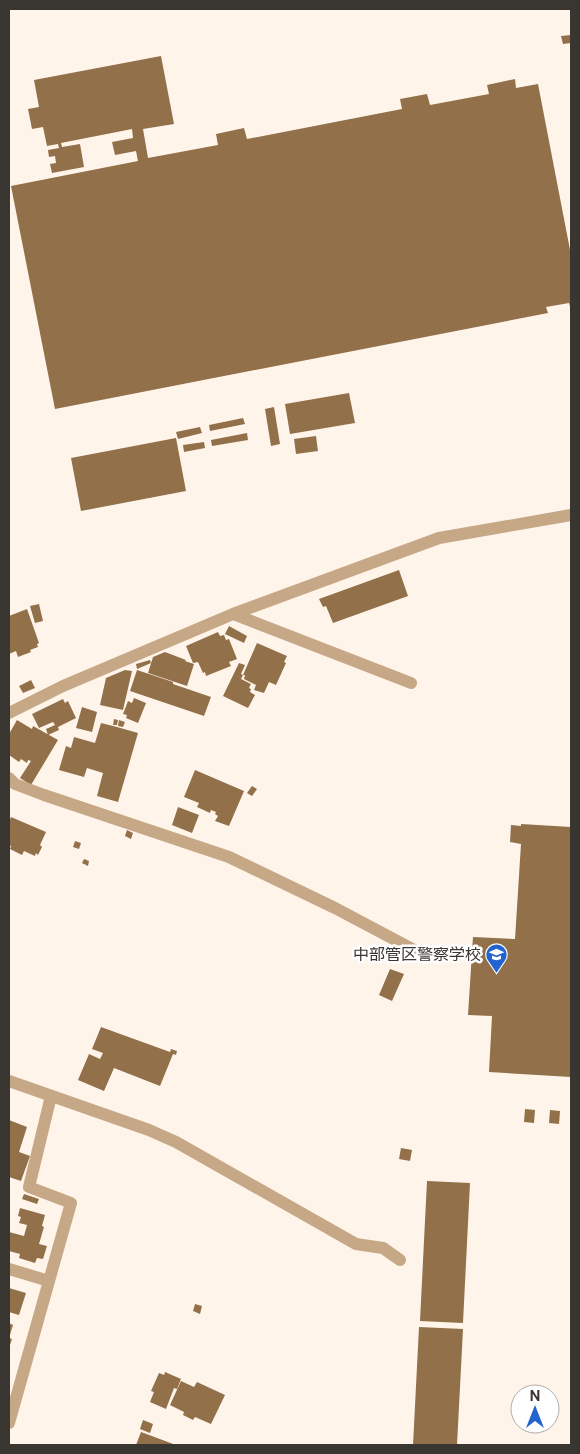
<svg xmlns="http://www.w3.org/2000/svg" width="580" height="1454" viewBox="0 0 580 1454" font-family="'Public Sans','Noto Sans JP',sans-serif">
  <rect width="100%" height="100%" fill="#fff4ea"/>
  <path fill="#91704a" d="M 571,35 L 571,43 L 563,44 L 561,36 Z
    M 161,56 L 174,124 L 143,129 L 148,158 L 218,145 L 216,134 L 244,128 L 247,139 L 402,109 L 400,99 L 427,94 L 430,105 L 489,94 L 487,85 L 515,79 L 516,88 L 538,84 L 571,255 L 571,310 L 569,303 L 546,307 L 548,313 L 55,409 L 11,186 L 138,161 L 136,151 L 115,155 L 112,142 L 133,138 L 132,129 L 61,143 L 62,147 L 80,144 L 84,167 L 52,173 L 50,164 L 56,163 L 55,156 L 49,157 L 48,150 L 59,148 L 58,144 L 47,146 L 43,127 L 32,129 L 28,109 L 39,107 L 34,80 Z
    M 349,393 L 355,423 L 290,434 L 285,404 Z
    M 274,407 L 280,444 L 271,446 L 265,409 Z
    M 243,418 L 245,424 L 210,431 L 209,425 Z
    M 200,427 L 202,433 L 178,439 L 176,432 Z
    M 247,433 L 248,440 L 212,446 L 211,440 Z
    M 316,436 L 318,451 L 296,454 L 294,439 Z
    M 176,438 L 186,491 L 81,511 L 71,458 Z
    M 204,442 L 205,448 L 184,452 L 183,445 Z
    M 399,570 L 408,596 L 333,623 L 326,606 L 323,607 L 319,599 Z
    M 39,604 L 43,621 L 35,623 L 30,606 Z
    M 27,609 L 39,643 L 37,644 L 38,647 L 30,650 L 31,652 L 18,657 L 16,651 L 9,654 L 9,616 Z
    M 229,626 L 247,636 L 244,643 L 225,634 Z
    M 218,632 L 220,636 L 224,635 L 226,640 L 229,639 L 237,659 L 229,662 L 231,666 L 206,676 L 205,672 L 203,673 L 198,662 L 193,663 L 186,646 Z
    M 257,643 L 287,656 L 284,662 L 286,663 L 276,685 L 269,682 L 264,693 L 254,690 L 256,685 L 244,679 L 245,675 L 243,675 Z
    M 165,652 L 186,660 L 185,661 L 194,664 L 187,686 L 148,673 L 153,657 Z
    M 150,660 L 151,663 L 137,669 L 136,664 Z
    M 239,663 L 245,665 L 241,674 L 243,675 L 241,679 L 251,684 L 249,688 L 251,689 L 250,692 L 255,695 L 248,708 L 223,696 Z
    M 125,670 L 132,671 L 123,710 L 100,705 L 106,678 Z
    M 137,670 L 173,682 L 173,684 L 211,697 L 204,716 L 130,691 Z
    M 31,680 L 35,688 L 23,693 L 19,686 Z
    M 134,698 L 146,703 L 138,723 L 126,718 L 127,715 L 123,714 L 128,701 L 132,703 Z
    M 63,699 L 65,703 L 68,701 L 76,718 L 58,727 L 59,730 L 48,735 L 46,729 L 55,725 L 53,722 L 39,728 L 32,714 Z
    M 82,707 L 97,712 L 92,732 L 76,728 Z
    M 114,719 L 118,720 L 117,725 L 113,725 Z
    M 17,720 L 32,729 L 33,726 L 58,740 L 31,785 L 20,778 L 31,761 L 28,760 L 27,763 L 21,759 L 19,762 L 9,755 L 9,734 Z
    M 119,720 L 125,722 L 123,727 L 118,726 Z
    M 101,723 L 117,727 L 116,730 L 117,727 L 138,733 L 118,802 L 97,796 L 103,773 L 87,768 L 84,777 L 59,770 L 66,746 L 71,748 L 74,737 L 95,743 Z
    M 195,770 L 244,791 L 229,826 L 215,821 L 218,816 L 215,814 L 216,812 L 211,810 L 210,813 L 197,807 L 199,803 L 184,797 Z
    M 252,786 L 257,789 L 252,796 L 247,793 Z
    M 178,807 L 199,815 L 192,833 L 172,825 Z
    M 11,817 L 46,832 L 40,845 L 42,847 L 38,855 L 36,853 L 35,856 L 24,851 L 22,855 L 10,849 L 11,846 L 9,845 L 9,822 Z
    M 521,824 L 571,827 L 571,1077 L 489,1072 L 492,1016 L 468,1015 L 473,937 L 515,939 L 521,844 L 510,842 L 511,825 L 521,826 Z
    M 127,830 L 133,833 L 131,839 L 125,836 Z
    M 75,841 L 81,843 L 79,849 L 73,847 Z
    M 84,859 L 89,861 L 88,866 L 82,863 Z
    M 390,969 L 404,974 L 392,1001 L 379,995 Z
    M 101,1027 L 170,1052 L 171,1049 L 177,1051 L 176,1055 L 173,1054 L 160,1086 L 114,1068 L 104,1091 L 78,1080 L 89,1054 L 100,1059 L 103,1053 L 92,1049 Z
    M 525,1109 L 535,1110 L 534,1123 L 524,1122 Z
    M 550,1110 L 560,1111 L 559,1124 L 549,1123 Z
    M 9,1120 L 27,1127 L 19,1152 L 30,1156 L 21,1181 L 9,1177 Z
    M 401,1148 L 412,1150 L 410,1161 L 399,1159 Z
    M 427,1181 L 470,1183 L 463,1323 L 420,1321 Z
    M 24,1194 L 39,1199 L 37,1204 L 22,1199 Z
    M 20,1208 L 45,1215 L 42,1226 L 44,1227 L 39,1244 L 47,1246 L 43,1259 L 37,1258 L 35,1263 L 19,1258 L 20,1254 L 9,1251 L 9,1232 L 24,1236 L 27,1225 L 19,1223 L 21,1217 L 18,1216 Z
    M 9,1288 L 26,1293 L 19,1315 L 9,1312 Z
    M 195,1304 L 202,1306 L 200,1314 L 193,1311 Z
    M 9,1323 L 13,1325 L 9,1338 L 12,1339 L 9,1348 Z
    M 419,1327 L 463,1329 L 457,1445 L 413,1445 Z
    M 165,1372 L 181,1379 L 177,1389 L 174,1388 L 166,1409 L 150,1402 L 154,1392 L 151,1391 L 159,1373 L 164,1375 Z
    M 181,1381 L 194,1387 L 197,1382 L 225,1395 L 211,1424 L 195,1417 L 193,1420 L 183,1415 L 184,1412 L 170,1405 Z
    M 143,1420 L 153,1424 L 150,1433 L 140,1429 Z
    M 141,1432 L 176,1445 L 136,1445 Z"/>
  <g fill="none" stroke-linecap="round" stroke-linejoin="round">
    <path stroke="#c6a887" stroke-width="12" d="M 233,614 L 411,683
      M 9,713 L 63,686 L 233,614 L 439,538 L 571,515
      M 9,778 L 15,784 L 44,795 L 229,857 L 335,908 L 418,952
      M 9,1081 L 149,1130 L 176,1142 L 356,1244 L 383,1248 L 400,1260
      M 9,1269 L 49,1281 L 9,1423
      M 49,1281 L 71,1203 L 29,1187 L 51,1096"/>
  </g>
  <defs>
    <symbol id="university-pin" viewBox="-11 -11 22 30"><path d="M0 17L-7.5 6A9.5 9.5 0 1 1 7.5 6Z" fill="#2363cf" stroke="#fff"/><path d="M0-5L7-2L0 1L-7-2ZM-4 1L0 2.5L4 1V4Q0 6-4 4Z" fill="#fff"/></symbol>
  </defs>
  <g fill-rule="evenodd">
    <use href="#university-pin" x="484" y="942" width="25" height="34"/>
  </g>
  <g text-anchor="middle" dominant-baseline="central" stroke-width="5" stroke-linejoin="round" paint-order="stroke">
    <g font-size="16" fill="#393531" stroke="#fff" text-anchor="end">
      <text x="481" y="954">中部管区警察学校</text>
    </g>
  </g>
  <rect width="580" height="1454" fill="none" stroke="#393531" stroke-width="20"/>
  <g transform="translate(535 1409)"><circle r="24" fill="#ffffff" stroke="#b0aead"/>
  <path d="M0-4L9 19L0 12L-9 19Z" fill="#2363cf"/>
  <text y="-8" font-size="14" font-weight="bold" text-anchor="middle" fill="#393531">N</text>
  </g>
</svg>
